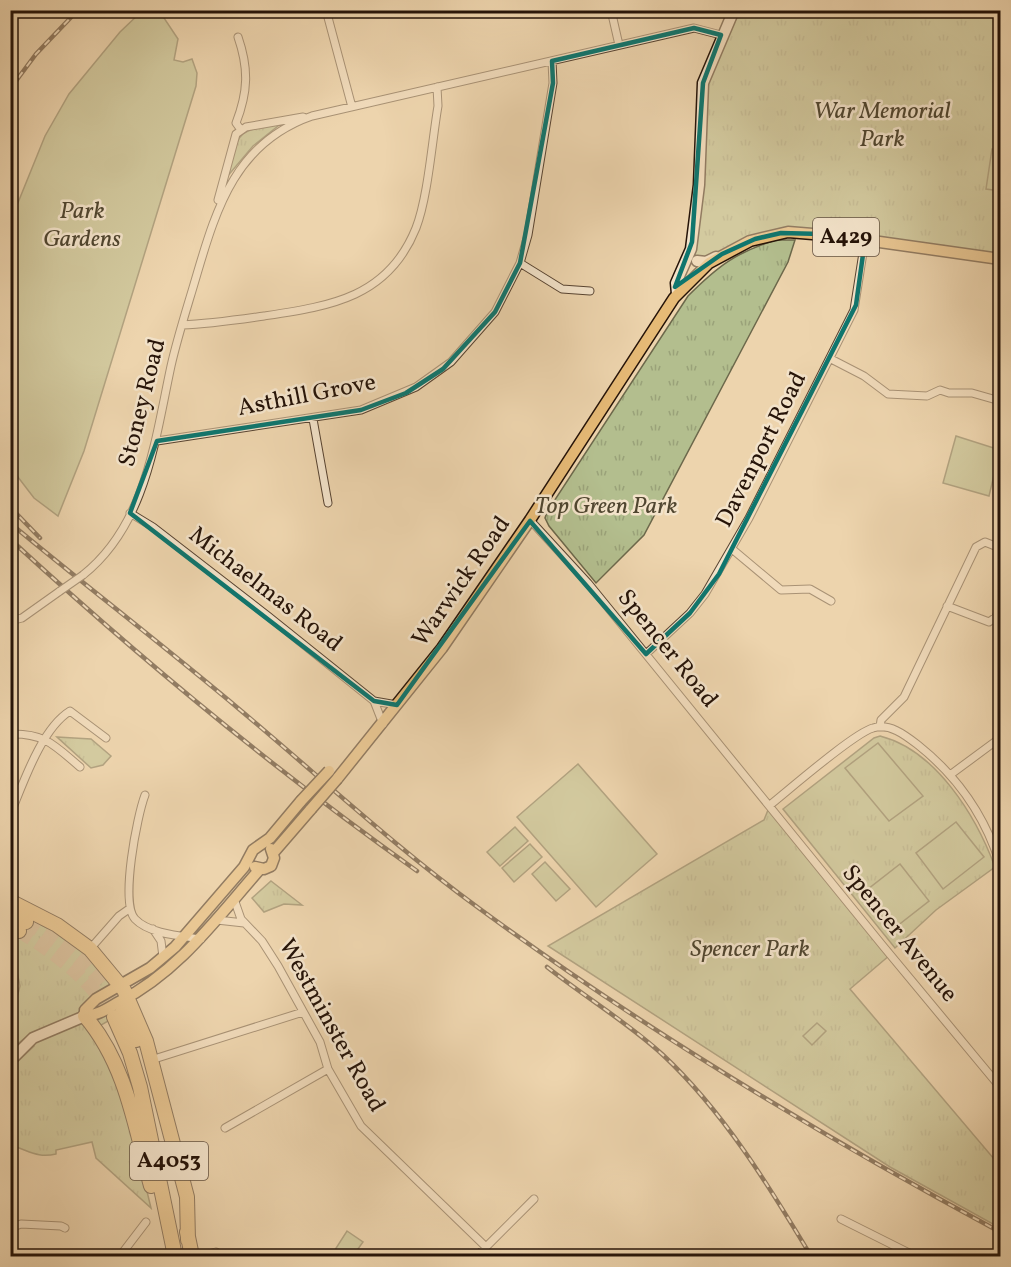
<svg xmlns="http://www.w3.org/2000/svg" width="1011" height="1267" viewBox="0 0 1011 1267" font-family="Vollkorn,serif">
  <defs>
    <pattern id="grass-tufts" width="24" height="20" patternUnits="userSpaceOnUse" patternTransform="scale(1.5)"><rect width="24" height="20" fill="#b3be8e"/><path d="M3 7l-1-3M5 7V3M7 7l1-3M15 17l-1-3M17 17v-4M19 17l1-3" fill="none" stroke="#9aa279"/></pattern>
  </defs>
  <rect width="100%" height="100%" fill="#edd4ad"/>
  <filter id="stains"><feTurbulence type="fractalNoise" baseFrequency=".00333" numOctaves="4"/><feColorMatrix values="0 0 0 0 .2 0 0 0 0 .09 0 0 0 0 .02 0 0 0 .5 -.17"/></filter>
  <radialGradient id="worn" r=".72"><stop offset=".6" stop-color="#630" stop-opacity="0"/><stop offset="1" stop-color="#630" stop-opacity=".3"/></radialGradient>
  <path fill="url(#grass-tufts)" stroke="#6c684b" stroke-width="1.5" d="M 734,11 L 1000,11 L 1000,259 L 798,232 L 697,261 L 692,253 L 700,107 Z
    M 283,122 L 253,146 L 226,178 C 241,129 232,133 283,122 Z
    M 776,240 L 795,240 L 788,262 L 644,535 L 596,583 L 549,526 L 545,518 L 547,512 L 688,296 C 717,267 736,252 776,240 Z
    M 880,736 C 936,750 976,816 995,867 L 936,910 L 895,948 L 783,809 L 874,738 Z
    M 57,737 L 91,739 L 111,756 L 103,765 L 91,768 Z
    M 770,805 L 890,955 L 850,989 L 1000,1166 L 1000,1228 L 890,1167 L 548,946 L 764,820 Z
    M 271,881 L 302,905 L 284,904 L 264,912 L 252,898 Z
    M 29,918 L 75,943 L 102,969 L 129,1009 L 94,1029 L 121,1083 L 151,1208 L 96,1158 L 92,1142 L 56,1150 L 56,1154 C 39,1158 31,1152 16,1147 L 11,1154 L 11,1068 L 34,1046 L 30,1034 L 11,1049 L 11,1021 L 20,986 L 12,949 L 14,940 Z"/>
  <path fill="#b3be8e" stroke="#6c684b" stroke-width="1.5" d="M 142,11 L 175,11 L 164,18 L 178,39 L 174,60 L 183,62 L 192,59 L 197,73 L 196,86 L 84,451 L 58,516 L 34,498 L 11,468 L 11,220 L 45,136 L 69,94 L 120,32 Z
    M 992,149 L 1000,150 L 1000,191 L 986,189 Z
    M 956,436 L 1000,450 L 989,496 L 943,483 Z
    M 878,743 L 923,796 L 889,821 L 845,768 Z
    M 578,764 L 657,854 L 596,907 L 517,817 Z
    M 956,822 L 984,857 L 943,889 L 916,853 Z
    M 515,827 L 528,841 L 500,866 L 487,852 Z
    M 530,844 L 542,857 L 514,882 L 502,868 Z
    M 545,862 L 570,889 L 556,901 L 532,874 Z
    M 900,864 L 929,901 L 892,930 L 863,893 Z
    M 817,1023 L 826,1031 L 812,1045 L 803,1036 Z
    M 347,1231 L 363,1242 L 353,1256 L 331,1256 Z"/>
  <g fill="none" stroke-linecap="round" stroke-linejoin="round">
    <path stroke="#c5ad8c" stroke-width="14" stroke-dasharray="14 7" stroke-linecap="butt" d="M 26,922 C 65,946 100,971 122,1012
      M 19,931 C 58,954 89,979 114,1017"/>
    <defs>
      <path id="street" d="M 326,10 L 352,107
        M 611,10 L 619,45
        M 238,37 C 249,69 248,92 236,123 L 241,130
        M 218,200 L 236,134 L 246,127 L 303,117
        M 520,263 L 562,289 L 590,291
        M 182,325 C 209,324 236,320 264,316 C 330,306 388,298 416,228 C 428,197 432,141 438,106 L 437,87
        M 831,359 L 864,376 L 888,394 L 927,396 L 940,390 L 949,393 L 972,393 L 1000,401
        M 313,419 L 328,503
        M 157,441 L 361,410 L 416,387 L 451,362 L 495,312 L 520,263 L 528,235 L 553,83 L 552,61
        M 130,513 L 153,527 L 268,616 L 374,701 L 397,705
        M 530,520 L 588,583 L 883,946 L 1000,1087
        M 732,549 L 781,590 L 810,589 L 831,601
        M 83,575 C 146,525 155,440 171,366 C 178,335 188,305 197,274 C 217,206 237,142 312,116 L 694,28 L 721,35
        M 947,606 L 989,622 L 996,617 L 1000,606
        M 10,621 L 22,618 L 60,591
        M 646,654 L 690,613 L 705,594 L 749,518 L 854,310 L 865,240
        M 374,701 L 383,724
        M 880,727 L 881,720 L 904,697 L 976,547 L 985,542 L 1000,548
        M 10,734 C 45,733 54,745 80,767
        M 950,775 L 1000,738
        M 145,795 C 137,816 120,903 135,919 C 149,934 182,936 201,939
        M 770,805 C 790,789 854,733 873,728 C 890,723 905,735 918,745 C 957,776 985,816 1000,864
        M 10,815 C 23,784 41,729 70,711 L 106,738
        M 234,899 L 241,919 L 262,941 L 278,966 L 320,1042 L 328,1069 L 361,1126 L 486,1247
        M 217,920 L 244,923
        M 153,929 L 161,941 L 163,957
        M 90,949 L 119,916 L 129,909
        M 151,1060 L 303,1012
        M 225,1128 L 328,1069
        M 841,1219 L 915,1256
        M 10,1228 L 21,1224 L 61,1226 L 65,1228
        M 208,1254 L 216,1252 L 223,1256
        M 120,1256 L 146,1222
        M 477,1256 L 534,1199
        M 596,1256 L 598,1254"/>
      <path id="secondary" d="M 697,261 L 706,262 L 716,257
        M 677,294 L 676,283 L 691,249 L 699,185 L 703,83 L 734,10
        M 10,1061 L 33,1038 L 85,1016
        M 10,1256 L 11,1256"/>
      <path id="primary" d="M 337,779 L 442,648 L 530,520 L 674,298 L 709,263 L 750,241 L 788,232 L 837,236 L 1000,259
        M 273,853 L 311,809
        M 255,867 L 264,869 L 271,866 L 274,858 L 271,849
        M 260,869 C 216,919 179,971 119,1002 C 108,1008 97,1016 85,1016 L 85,1010 L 96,999 L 150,968 L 175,947 L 244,867 L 253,850 L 270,838 L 301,801"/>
      <path id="highway" d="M 10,901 L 57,925 L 90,949 L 124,990 L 146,1041 L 187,1197 L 188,1240
        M 10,914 L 26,922
        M 10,927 L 19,931
        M 122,1012 L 136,1040
        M 85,1016 C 126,1064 135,1126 151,1186
        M 114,1017 L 130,1053 L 140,1087 L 175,1256
        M 187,1232 L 192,1256"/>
    </defs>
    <use href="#street" stroke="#574331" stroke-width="9"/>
    <use href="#secondary" stroke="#251308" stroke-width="13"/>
    <use href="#primary" stroke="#251308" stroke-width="13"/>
    <use href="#highway" stroke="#251308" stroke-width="16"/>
    <use href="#street" stroke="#f3e3ca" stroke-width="7"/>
    <use href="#secondary" stroke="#f3e3ca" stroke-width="10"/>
    <use href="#primary" stroke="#e6ba76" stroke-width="10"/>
    <use href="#highway" stroke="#e6ba76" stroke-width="14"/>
    <defs>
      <path id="rail" d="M 10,89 L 36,54 L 78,10
        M 10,507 L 40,538
        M 10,523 C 86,586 164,646 239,709 C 319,776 395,847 480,909 C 645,1030 820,1135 1000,1232
        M 10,539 C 137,656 276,771 417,871
        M 547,967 C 585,997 627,1022 663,1055 C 723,1111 769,1186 811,1256"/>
    </defs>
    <use href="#rail" stroke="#251308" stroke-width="4.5"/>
    <use href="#rail" stroke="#f3e3ca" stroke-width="2" stroke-dasharray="7" stroke-linecap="butt"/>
    <defs>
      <path id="street-bridge" d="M 60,591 L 83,575"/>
      <path id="primary-bridge" d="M 301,801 L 329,771
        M 311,809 L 337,779"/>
    </defs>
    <use href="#street-bridge" stroke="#574331" stroke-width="9" stroke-linecap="butt"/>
    <use href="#primary-bridge" stroke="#251308" stroke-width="13" stroke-linecap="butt"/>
    <use href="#street-bridge" stroke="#f3e3ca" stroke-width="7"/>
    <use href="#primary-bridge" stroke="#e6ba76" stroke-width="10"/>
  </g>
  <path d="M0 0H1011V1267H0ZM 694,28 L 721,35 L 703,83 L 692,242 L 675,287 L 722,254 L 755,239 L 781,233 L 822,234 L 865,240 L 856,305 L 719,574 L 690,613 L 646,654 L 530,521 L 397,705 L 374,701 L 130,513 L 157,441 L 361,410 L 406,393 L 443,369 L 495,312 L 520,263 L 553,83 L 552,61 Z" fill="#edd4ad" fill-opacity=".55" fill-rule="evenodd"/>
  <path fill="none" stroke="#0f766e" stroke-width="4.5" stroke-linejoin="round" d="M 694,28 L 721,35 L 703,83 L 692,242 L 675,287 L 722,254 L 755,239 L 781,233 L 822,234 L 865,240 L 856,305 L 719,574 L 690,613 L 646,654 L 530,521 L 397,705 L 374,701 L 130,513 L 157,441 L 361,410 L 406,393 L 443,369 L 495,312 L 520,263 L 553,83 L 552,61 Z"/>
  <g text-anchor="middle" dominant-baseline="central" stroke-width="5" stroke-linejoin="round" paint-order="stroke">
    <g fill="#f3e3ca" stroke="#635142" stroke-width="1.5">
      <rect x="813" y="218" width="66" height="38" rx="4.5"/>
      <rect x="130" y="1142" width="78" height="38" rx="4.5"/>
    </g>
    <g font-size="22" font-weight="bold" fill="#251308">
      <text x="846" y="237">A429</text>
      <text x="169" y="1161">A4053</text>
    </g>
    <g font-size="24" font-style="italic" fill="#504630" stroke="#f3e3ca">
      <text x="882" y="112">War Memorial<tspan x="882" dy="28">Park</tspan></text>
      <text x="82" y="212">Park<tspan x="82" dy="28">Gardens</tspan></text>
      <text x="606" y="507">Top Green Park</text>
      <text x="750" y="950">Spencer Park</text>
    </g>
    <g font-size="24" fill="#251308" stroke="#f3e3ca">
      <text transform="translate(307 396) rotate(-11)">Asthill Grove</text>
      <text transform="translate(143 403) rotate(-76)">Stoney Road</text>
      <text transform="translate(762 450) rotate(-63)">Davenport Road</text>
      <text transform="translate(462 582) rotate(-55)">Warwick Road</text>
      <text transform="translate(265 590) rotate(38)">Michaelmas Road</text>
      <text transform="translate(667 649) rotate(51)">Spencer Road</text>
      <text transform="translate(899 934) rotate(51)">Spencer Avenue</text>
      <text transform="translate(331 1026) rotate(61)">Westminster Road</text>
    </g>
  </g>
  <rect width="1011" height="1267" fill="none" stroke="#edd4ad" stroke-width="36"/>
  <rect x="12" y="12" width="987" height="1243" fill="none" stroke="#251308" stroke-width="3"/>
  <rect x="18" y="18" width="975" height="1231" fill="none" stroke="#251308" stroke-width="1.5"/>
  <rect width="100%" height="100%" filter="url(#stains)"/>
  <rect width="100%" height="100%" fill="url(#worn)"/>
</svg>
